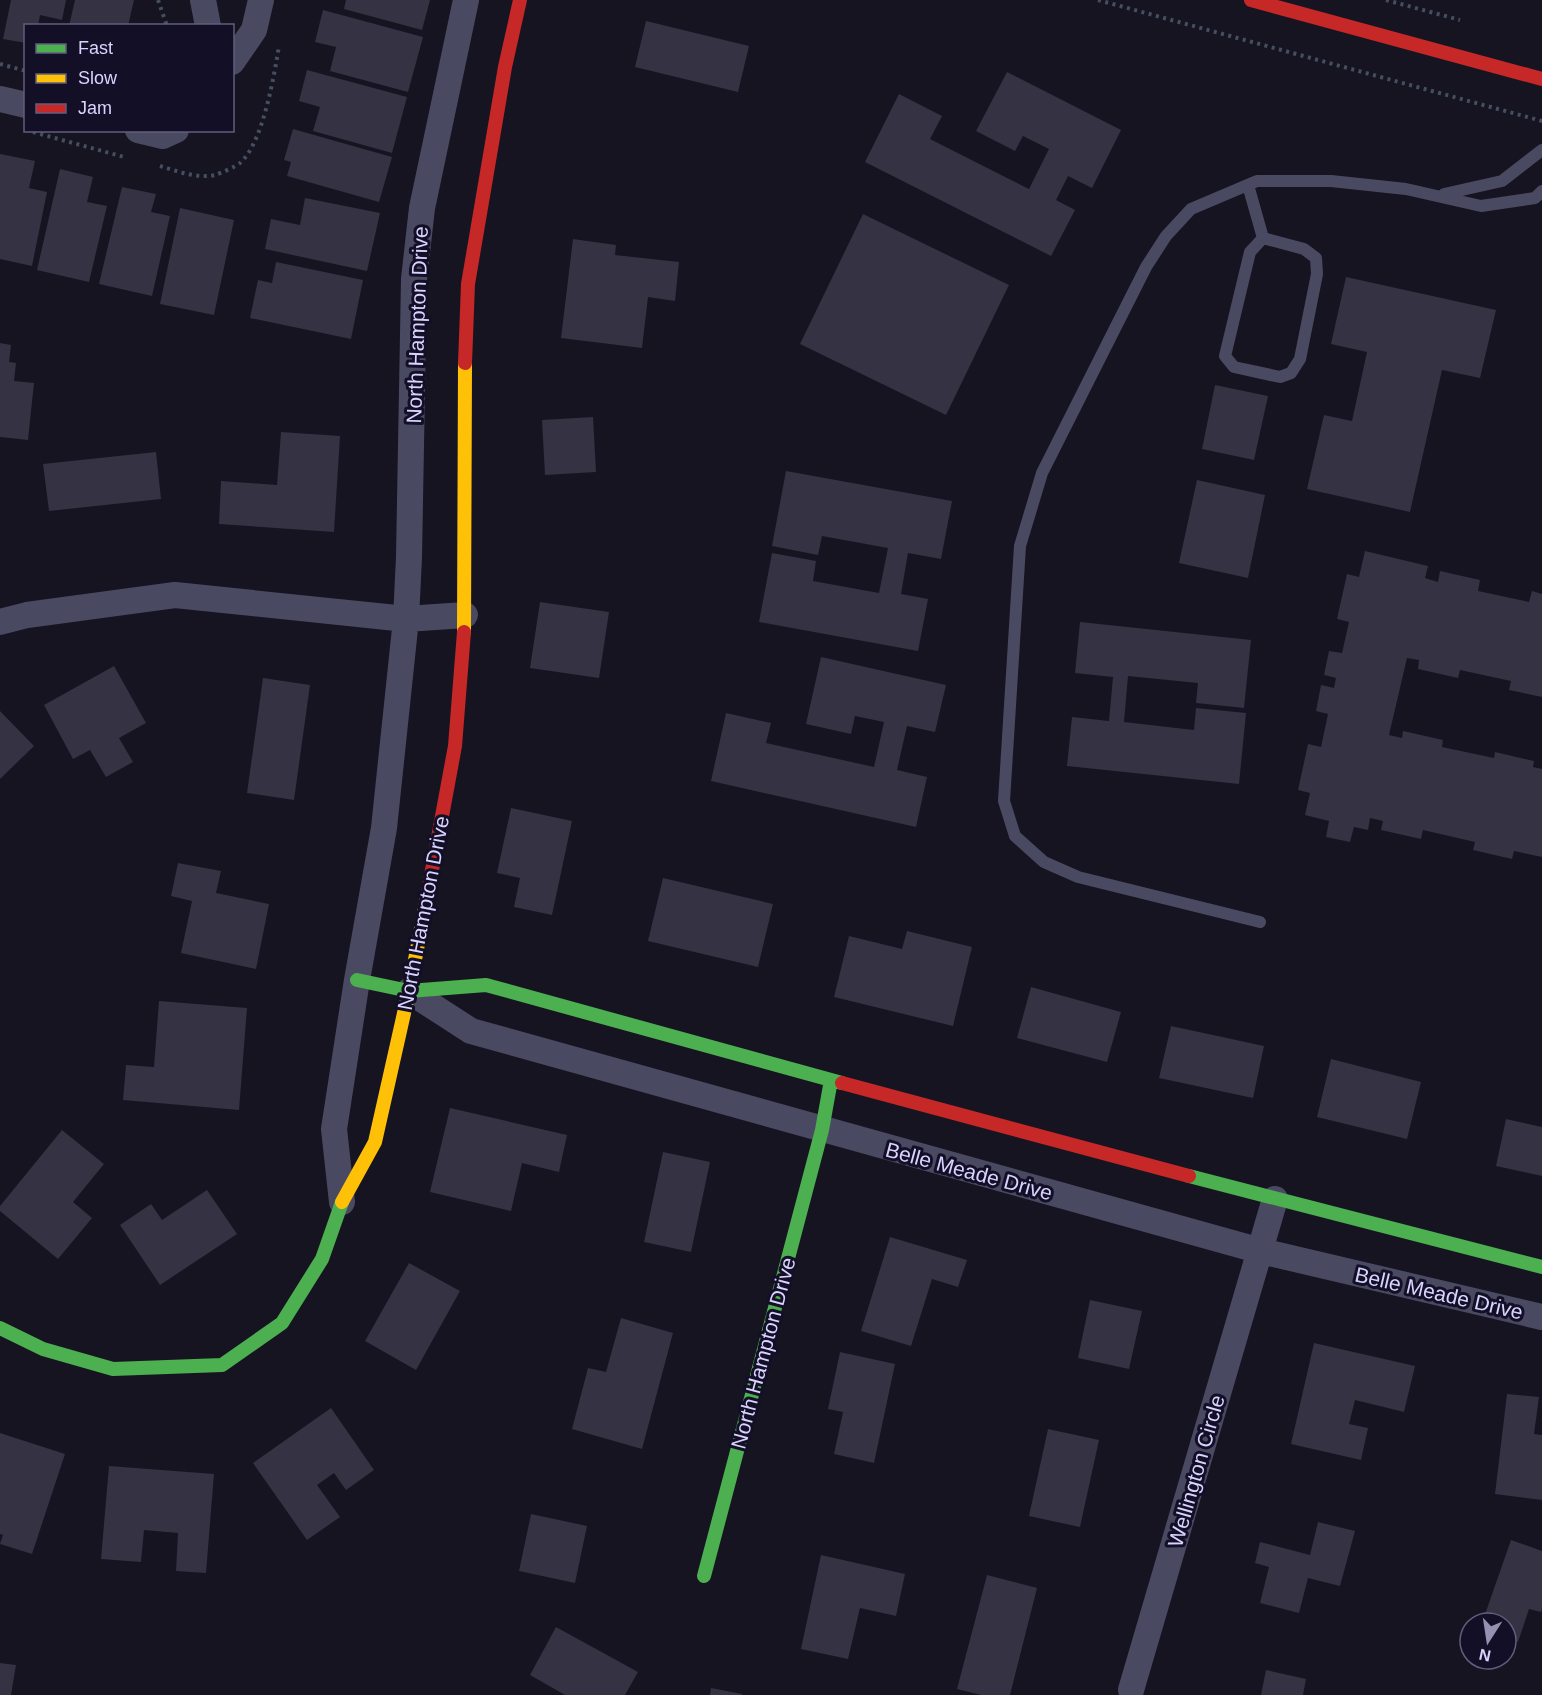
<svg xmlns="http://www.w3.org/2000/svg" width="1542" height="1695" viewBox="0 0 1542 1695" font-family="Helvetica,sans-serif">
  <rect width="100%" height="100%" fill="#161421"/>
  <path fill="#343243" d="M 11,0 L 66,0 L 62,20 L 40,15 L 38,26 L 26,26 L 26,43 L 3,39 Z
    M 75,0 L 134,0 L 128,26 L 69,26 Z
    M 346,0 L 430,0 L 422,30 L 344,9 Z
    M 323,10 L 423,37 L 408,92 L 330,71 L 336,47 L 315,42 Z
    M 646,21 L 749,46 L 738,92 L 635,67 Z
    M 307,70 L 407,97 L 392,153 L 313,131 L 320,107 L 299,101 Z
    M 1007,72 L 1121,130 L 1092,188 L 1068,176 L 1056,200 L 1075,210 L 1051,256 L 865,162 L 899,94 L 942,116 L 930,139 L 1029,189 L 1049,149 L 1023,136 L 1015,151 L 976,131 Z
    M 293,129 L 392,157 L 379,202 L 287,176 L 291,162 L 284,160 Z
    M 0,154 L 35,161 L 29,188 L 47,192 L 32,266 L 0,259 Z
    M 60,169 L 93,177 L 87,202 L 107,206 L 89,282 L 37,270 Z
    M 122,187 L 156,194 L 151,212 L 170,216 L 152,296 L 99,284 Z
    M 305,198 L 380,213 L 367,271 L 265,249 L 271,219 L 300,225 Z
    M 180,208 L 234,220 L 214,315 L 160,304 Z
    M 863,214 L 1009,285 L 946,415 L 800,344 Z
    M 573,239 L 616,245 L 615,255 L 679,262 L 675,301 L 648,297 L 642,348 L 561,338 Z
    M 276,262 L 363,280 L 351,339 L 250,318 L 258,280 L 272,283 Z
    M 1346,277 L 1496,310 L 1480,378 L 1442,370 L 1410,512 L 1307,489 L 1324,415 L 1352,421 L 1367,352 L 1331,344 Z
    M 0,343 L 11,345 L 9,362 L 16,363 L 14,381 L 34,383 L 28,440 L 0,437 Z
    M 1215,385 L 1268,396 L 1254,460 L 1202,449 Z
    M 593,417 L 596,472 L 545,475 L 542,420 Z
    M 281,432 L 340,436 L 334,532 L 219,524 L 221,481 L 277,485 Z
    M 156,452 L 161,499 L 49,511 L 43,464 Z
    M 786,471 L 952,501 L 941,559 L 908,553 L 901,594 L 928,599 L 918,651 L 759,622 L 772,553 L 816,561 L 813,581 L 879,593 L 888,548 L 822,536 L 818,555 L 772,546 Z
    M 1197,480 L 1265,495 L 1248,578 L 1179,563 Z
    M 1365,551 L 1428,566 L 1425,578 L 1438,582 L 1440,571 L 1480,580 L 1478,591 L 1529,602 L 1532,591 L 1542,594 L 1542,697 L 1509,690 L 1511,681 L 1460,670 L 1458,678 L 1418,669 L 1419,660 L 1407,658 L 1389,735 L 1402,738 L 1403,731 L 1443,740 L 1442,747 L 1494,758 L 1495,752 L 1534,761 L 1533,767 L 1542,769 L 1542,857 L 1514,851 L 1512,859 L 1473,850 L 1475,842 L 1423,830 L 1421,839 L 1381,830 L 1383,821 L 1370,818 L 1368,830 L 1354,827 L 1350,842 L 1326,837 L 1329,821 L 1305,815 L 1310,793 L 1298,790 L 1308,744 L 1321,747 L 1328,714 L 1316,711 L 1321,685 L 1334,688 L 1336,678 L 1324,675 L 1329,651 L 1342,653 L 1349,622 L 1337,619 L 1347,574 L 1359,577 Z
    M 540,602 L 609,612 L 599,678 L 530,668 Z
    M 1080,622 L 1251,640 L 1244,708 L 1196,703 L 1198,683 L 1128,676 L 1124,722 L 1194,730 L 1196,708 L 1246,713 L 1239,784 L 1067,766 L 1072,717 L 1109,721 L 1113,677 L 1075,673 Z
    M 821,657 L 946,685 L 935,732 L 907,726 L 897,770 L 927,777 L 916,827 L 711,781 L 726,713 L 771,723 L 766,743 L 874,767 L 884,722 L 855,716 L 851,734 L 806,724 Z
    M 114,666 L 146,723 L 119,738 L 133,762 L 106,777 L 90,750 L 73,759 L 44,705 Z
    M 263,678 L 310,685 L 294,800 L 247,793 Z
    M 0,711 L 34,746 L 0,779 Z
    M 511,808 L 572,821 L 552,915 L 514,907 L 520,878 L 497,873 Z
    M 178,863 L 221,871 L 216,893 L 269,904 L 256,969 L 181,953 L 192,901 L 171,896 Z
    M 663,878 L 773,904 L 758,967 L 648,941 Z
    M 907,931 L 972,947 L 953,1026 L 834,997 L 849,936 L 902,949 Z
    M 1031,987 L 1121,1012 L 1107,1062 L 1017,1038 Z
    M 159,1001 L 247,1008 L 239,1110 L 123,1100 L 126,1065 L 154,1067 Z
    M 1171,1026 L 1264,1046 L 1253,1098 L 1159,1078 Z
    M 1331,1059 L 1421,1082 L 1407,1139 L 1317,1117 Z
    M 450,1108 L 567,1135 L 559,1172 L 522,1163 L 511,1211 L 430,1192 Z
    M 1506,1119 L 1542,1127 L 1542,1176 L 1496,1166 Z
    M 62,1130 L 104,1164 L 73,1202 L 92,1218 L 58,1259 L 0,1211 L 0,1206 Z
    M 663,1152 L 710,1162 L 691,1252 L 644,1242 Z
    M 207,1190 L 237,1234 L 160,1285 L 120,1225 L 151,1204 L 162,1220 Z
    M 890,1237 L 967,1260 L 958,1287 L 932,1279 L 911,1346 L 861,1331 Z
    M 409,1263 L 460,1291 L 416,1370 L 365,1341 Z
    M 1090,1300 L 1142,1311 L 1129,1369 L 1078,1358 Z
    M 621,1318 L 673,1333 L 642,1449 L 572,1429 L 588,1368 L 606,1372 Z
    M 1314,1343 L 1415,1366 L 1404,1412 L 1355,1400 L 1349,1424 L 1368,1428 L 1361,1460 L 1291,1444 Z
    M 840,1352 L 895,1364 L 874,1463 L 834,1454 L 843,1412 L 828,1409 Z
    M 1507,1394 L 1539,1397 L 1534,1434 L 1542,1435 L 1542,1500 L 1495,1494 Z
    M 331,1408 L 374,1470 L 346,1490 L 334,1473 L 317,1485 L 340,1517 L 307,1540 L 253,1463 Z
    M 1048,1429 L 1099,1440 L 1080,1527 L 1029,1516 Z
    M 0,1433 L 65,1454 L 32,1554 L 0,1544 L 3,1535 L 0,1534 Z
    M 109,1466 L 214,1474 L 206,1573 L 176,1571 L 178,1533 L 144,1530 L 141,1562 L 101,1559 Z
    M 531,1514 L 587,1526 L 575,1583 L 519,1571 Z
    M 1318,1522 L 1355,1531 L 1340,1586 L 1308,1578 L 1299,1613 L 1260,1603 L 1269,1567 L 1255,1563 L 1260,1542 L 1310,1555 Z
    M 1511,1540 L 1542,1551 L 1542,1608 L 1541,1612 L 1529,1609 L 1518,1642 L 1506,1637 L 1506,1623 L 1482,1623 Z
    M 821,1555 L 905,1574 L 896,1616 L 860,1608 L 848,1659 L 801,1649 Z
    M 987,1575 L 1037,1588 L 1010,1695 L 981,1695 L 957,1689 Z
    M 556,1627 L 638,1672 L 625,1695 L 565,1695 L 530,1675 Z
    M 0,1663 L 16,1665 L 11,1695 L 0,1695 Z
    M 1266,1670 L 1306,1679 L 1303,1695 L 1261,1695 Z
    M 711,1688 L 742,1694 L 742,1695 L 710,1695 Z"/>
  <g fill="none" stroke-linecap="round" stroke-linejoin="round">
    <path stroke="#44505f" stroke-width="4" stroke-dasharray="3 4.5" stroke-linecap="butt" d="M 158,0 L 167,26
      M 1098,0 L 1542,121
      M 1386,0 L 1460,20
      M 0,64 L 26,71
      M 33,132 L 124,157
      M 160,166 C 177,171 197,179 215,175 C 221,173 235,167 240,163 C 263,143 274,76 279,46"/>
    <path stroke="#4a4962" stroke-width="12" d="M 1248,185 L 1263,238 L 1304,249 L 1316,258 L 1317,274 L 1300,359 L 1291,373 L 1280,377 L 1234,367 L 1225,356 L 1250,252 L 1263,238
      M 1444,194 L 1502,181 L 1542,150
      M 1260,922 L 1078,877 L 1044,862 L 1015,836 L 1004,801 L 1020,546 L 1042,473 L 1146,267 L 1166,236 L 1191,209 L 1257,181 L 1331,181 L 1406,189 L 1481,206 L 1535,198 L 1542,191"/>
    <path stroke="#4a4962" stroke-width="26" d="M 203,0 L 208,26
      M 232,62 L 254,30 L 261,0
      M 0,99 L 26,105
      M 138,130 L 163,136 L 176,130
      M 0,622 L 27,615 L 175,595 L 406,619 L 465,615
      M 409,991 L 471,1031 L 1261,1251 L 1542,1317
      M 342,1202 L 334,1129 L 357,980 L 384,828 L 406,619 L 409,557 L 414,279 L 422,208 L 466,0
      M 1131,1690 L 1275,1199"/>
    <path stroke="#4caf50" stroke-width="14" d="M 357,980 L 409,991 L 486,985 L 842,1083
      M 1189,1176 L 1542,1267
      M 0,1328 L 43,1349 L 113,1369 L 222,1365 L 282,1323 L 322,1259 L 342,1202
      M 704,1576 L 822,1130 L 831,1080"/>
    <path stroke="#ffc107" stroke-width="14" d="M 464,632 L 465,363
      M 342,1202 L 375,1142 L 409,991 L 427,897"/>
    <path stroke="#c62828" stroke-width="14" d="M 1251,0 L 1542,79
      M 465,363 L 468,284 L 505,67 L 520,0
      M 427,897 L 455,746 L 464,632
      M 842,1083 L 1189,1176"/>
  </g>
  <g text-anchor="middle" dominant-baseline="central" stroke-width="6" stroke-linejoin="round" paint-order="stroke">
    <g font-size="21" fill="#d9d4ff" stroke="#130f26">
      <text transform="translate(417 325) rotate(-88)">North Hampton Drive</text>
      <text transform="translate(423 913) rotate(-79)">North Hampton Drive</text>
      <text transform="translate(969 1171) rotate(15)">Belle Meade Drive</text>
      <text transform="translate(1439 1293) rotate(13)">Belle Meade Drive</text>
      <text transform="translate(763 1353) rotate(-75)">North Hampton Drive</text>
      <text transform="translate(1196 1471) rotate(-74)">Wellington Circle</text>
    </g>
  </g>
  <rect x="24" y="24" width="210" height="108" fill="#130f26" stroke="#625e7d" stroke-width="1.5"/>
  <rect x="36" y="44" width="30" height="9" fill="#4caf50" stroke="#625e7d" stroke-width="1.5"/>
  <text x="78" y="54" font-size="18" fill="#d9d4ff">Fast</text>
  <rect x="36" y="74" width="30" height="9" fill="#ffc107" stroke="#625e7d" stroke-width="1.5"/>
  <text x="78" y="84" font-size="18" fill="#d9d4ff">Slow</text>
  <rect x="36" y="104" width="30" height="9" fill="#c62828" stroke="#625e7d" stroke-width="1.5"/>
  <text x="78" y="114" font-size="18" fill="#d9d4ff">Jam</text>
  <g transform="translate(1488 1641) rotate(192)"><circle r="28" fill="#130f26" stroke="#625e7d" stroke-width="1.5"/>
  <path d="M0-4.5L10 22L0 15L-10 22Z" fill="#9591b1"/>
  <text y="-9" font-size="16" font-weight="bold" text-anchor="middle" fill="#d9d4ff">N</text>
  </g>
</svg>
